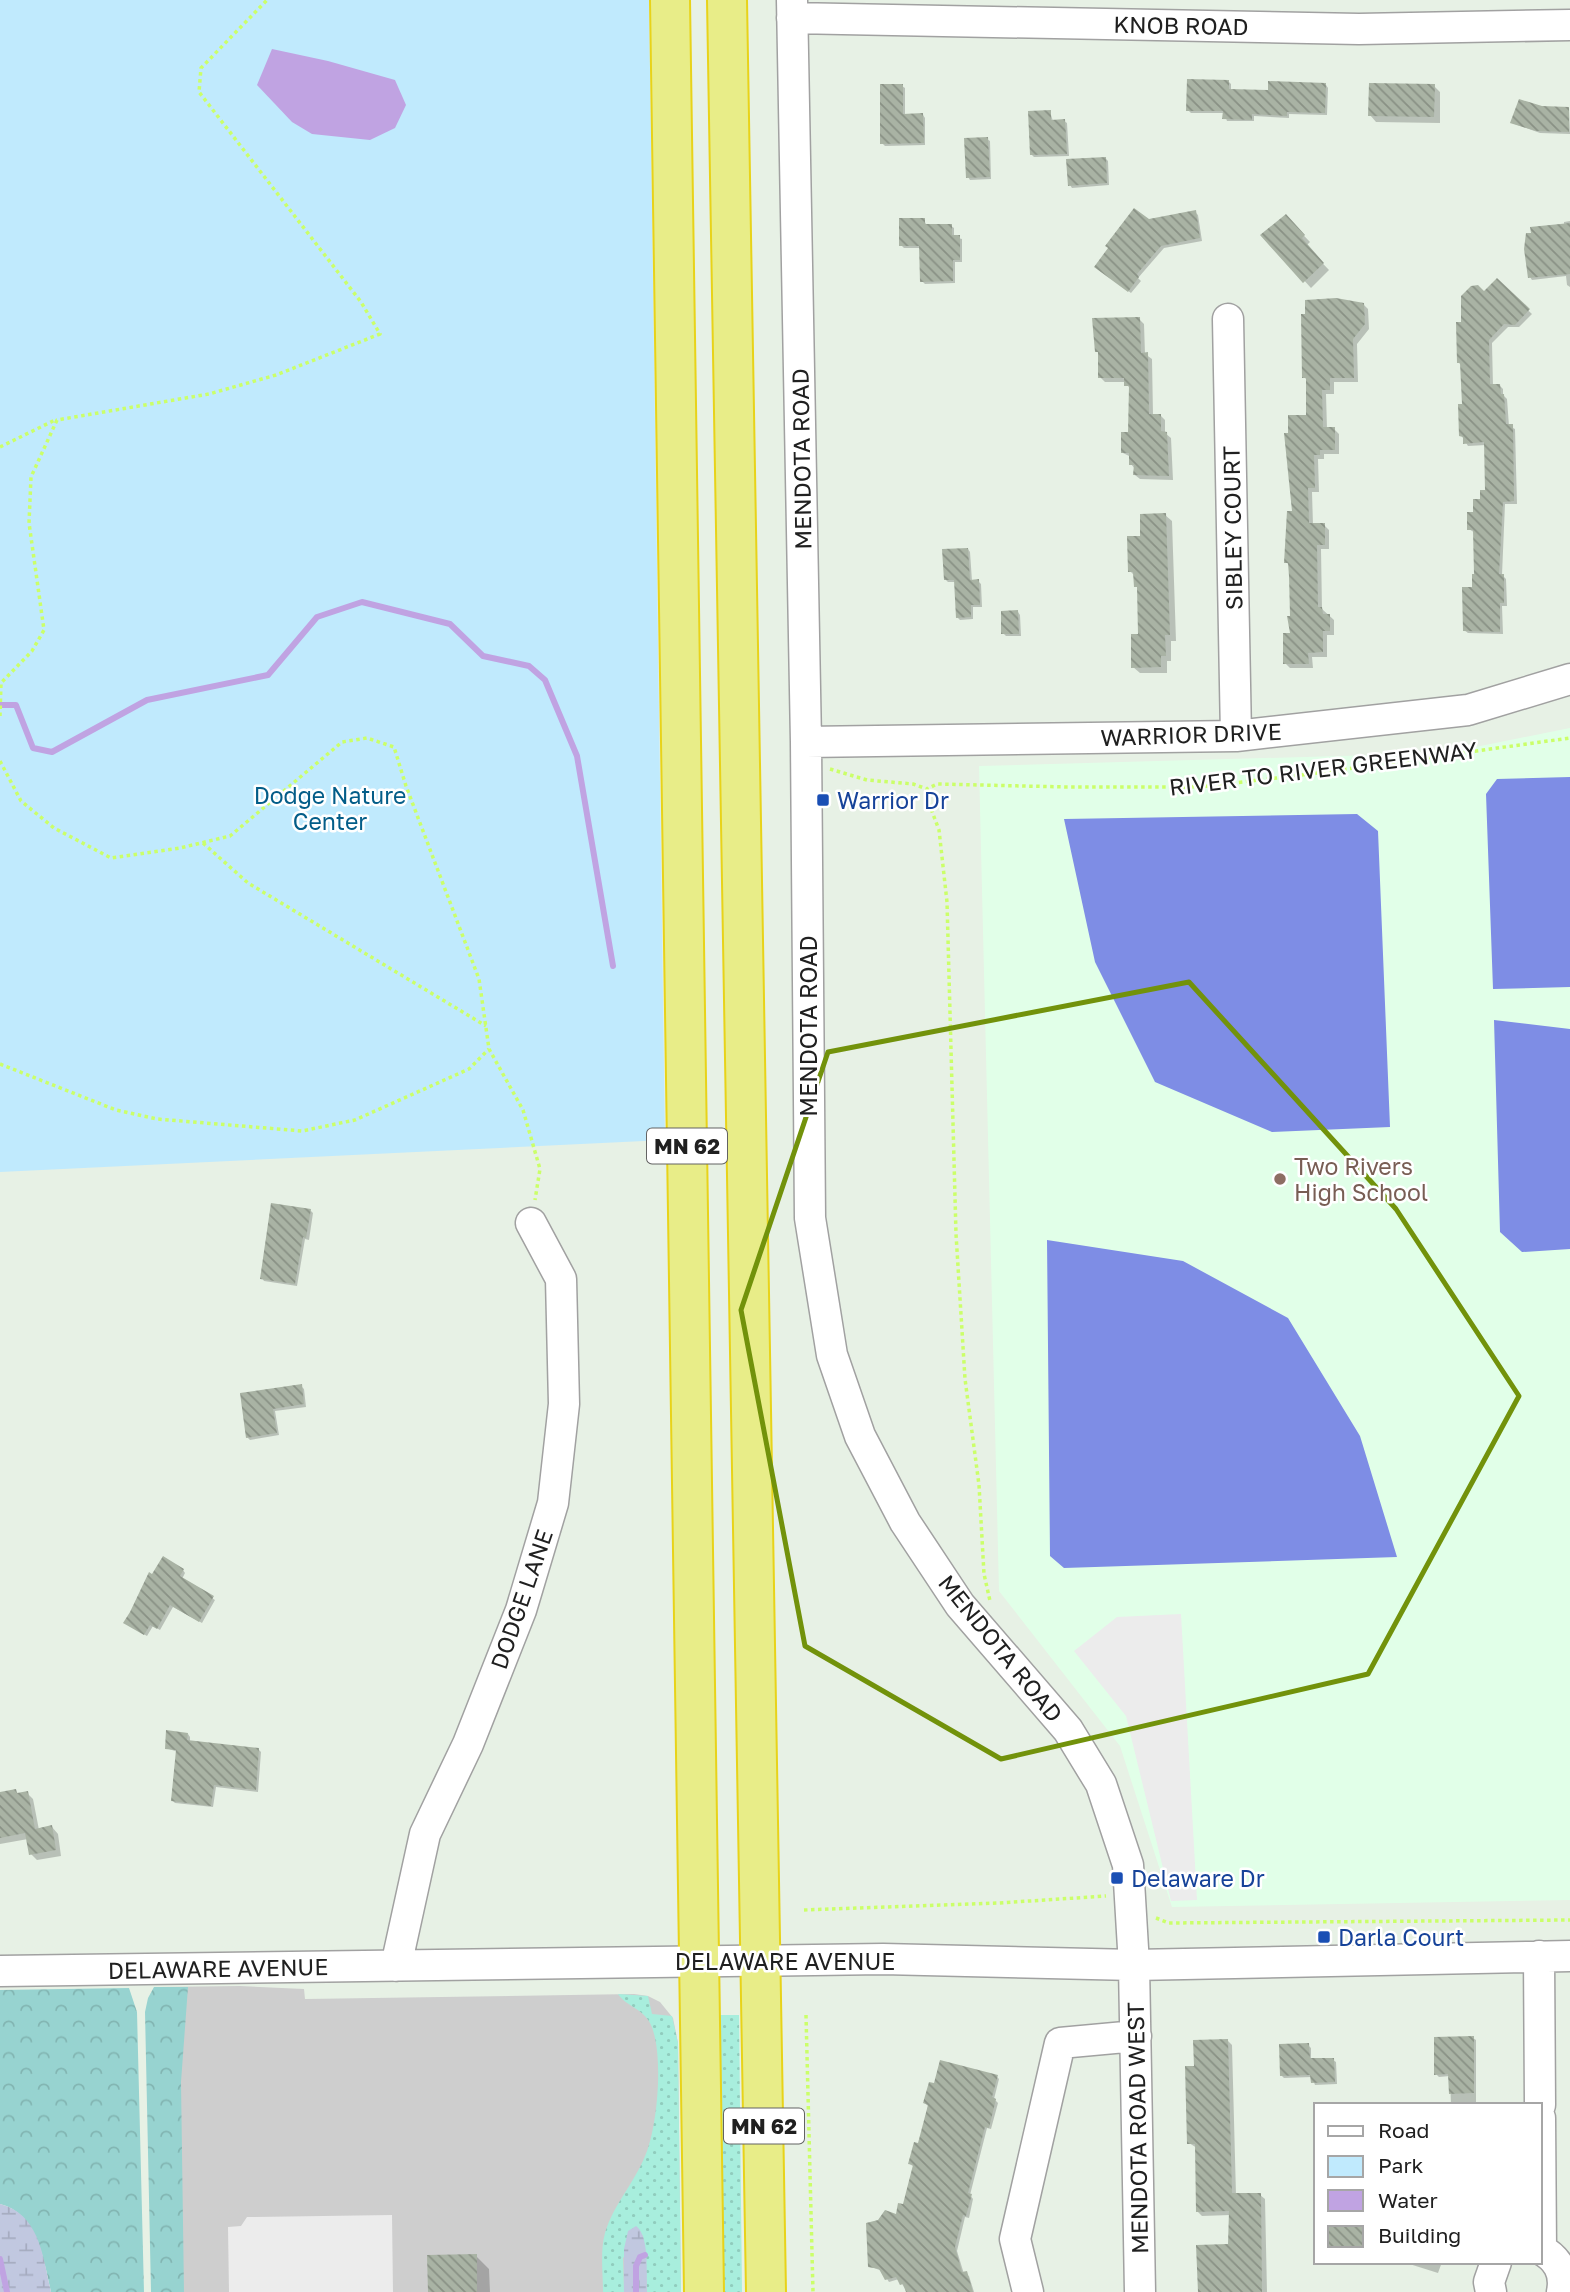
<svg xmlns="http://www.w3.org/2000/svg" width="1570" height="2292" viewBox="0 0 1570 2292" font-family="'Golos Text',sans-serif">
  <defs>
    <pattern id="grass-dots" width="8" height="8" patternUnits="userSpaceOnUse" patternTransform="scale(1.75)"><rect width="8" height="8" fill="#a8eedd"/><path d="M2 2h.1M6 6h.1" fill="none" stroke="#90ccbd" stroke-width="1.8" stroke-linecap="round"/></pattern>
    <pattern id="forest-crowns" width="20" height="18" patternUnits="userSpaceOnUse" patternTransform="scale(1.75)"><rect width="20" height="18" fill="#97d3d0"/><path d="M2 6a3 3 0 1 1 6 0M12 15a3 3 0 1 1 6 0" fill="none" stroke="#82b5b2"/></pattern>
    <pattern id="wetland-marsh" width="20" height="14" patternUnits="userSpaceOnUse" patternTransform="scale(1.75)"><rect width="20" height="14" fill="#c1c8e0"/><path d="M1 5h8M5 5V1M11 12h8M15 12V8" fill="none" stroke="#a6acc0"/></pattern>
    <pattern id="building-back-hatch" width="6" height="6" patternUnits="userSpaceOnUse" patternTransform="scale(1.75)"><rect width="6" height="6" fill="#a9b3a4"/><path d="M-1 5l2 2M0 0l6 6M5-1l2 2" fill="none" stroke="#899185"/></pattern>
  </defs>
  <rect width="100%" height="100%" fill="#e7f1e5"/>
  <path fill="#e1ffe8" d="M 1570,728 L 1570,1900 L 1172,1907 L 1120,1746 L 999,1591 L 979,766 L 1446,753 Z"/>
  <path fill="#cecece" d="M 240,1986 L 304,1989 L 305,1999 L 634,1994 L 648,1996 L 660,2002 L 673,2018 L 678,2043 L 681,2292 L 165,2292 L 159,1987 Z"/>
  <path fill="url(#grass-dots)" d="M 618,1994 L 648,1996 L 652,2014 L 672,2016 L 678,2043 L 681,2292 L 647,2292 L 643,2235 L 623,2258 L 624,2292 L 603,2292 C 603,2273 600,2251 605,2233 C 614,2203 637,2180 647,2151 C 658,2122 664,2050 650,2023 C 643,2009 626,2006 618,1994 Z
    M 716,2015 L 739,2015 L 742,2292 L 719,2292 Z"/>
  <path fill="url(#forest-crowns)" d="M 154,1987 L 188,1987 L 181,2082 L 184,2292 L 151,2292 L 145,2012 L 148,1998 Z
    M 129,1988 L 137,2012 L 144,2292 L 51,2292 C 44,2260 37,2213 0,2204 L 0,1990 Z"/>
  <path fill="url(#wetland-marsh)" d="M 0,2204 C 40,2214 43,2258 51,2292 L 0,2292 Z
    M 636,2226 C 650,2236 646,2275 647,2292 L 624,2292 L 624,2249 L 628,2231 Z"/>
  <path fill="#c0eafd" d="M 0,0 L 649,0 L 665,1140 L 0,1172 Z"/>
  <path fill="#7e8de5" d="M 1570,777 L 1570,987 L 1493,989 L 1486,794 L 1497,779 Z
    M 1357,814 L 1378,831 L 1390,1127 L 1272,1132 L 1155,1082 L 1095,962 L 1064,819 Z
    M 1494,1020 L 1570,1029 L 1570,1249 L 1522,1252 L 1500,1232 Z
    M 1047,1240 L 1183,1261 L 1288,1318 L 1360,1436 L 1397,1557 L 1064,1568 L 1050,1556 Z"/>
  <path fill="#ececec" d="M 1181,1614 L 1197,1900 L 1171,1901 L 1126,1716 L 1074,1651 L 1117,1617 Z
    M 392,2215 L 393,2292 L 229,2292 L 228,2227 L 241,2226 L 247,2217 Z"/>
  <path fill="#c0a3e2" d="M 272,49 L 328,61 L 395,80 L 406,105 L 395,128 L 370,140 L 312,134 L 292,122 L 257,85 Z"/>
  <path fill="#0003" d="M 1228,81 L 1231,84 L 1231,91 L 1269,92 L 1326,85 L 1328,88 L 1327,115 L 1289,114 L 1289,118 L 1254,116 L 1254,121 L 1227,121 L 1224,113 L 1191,113 L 1188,110 Z
    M 902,86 L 905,88 L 905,115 L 923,115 L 925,118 L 925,145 L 885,146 L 882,143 Z
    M 1434,86 L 1440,92 L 1440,123 L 1376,122 L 1370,115 Z
    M 1569,109 L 1570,134 L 1540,133 L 1512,123 Z
    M 1050,112 L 1053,121 L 1064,121 L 1067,123 L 1069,156 L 1034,157 L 1031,154 Z
    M 987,139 L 990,141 L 991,179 L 970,180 L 968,177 Z
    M 1106,159 L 1108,161 L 1109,185 L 1072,188 L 1070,185 Z
    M 1195,212 L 1198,215 L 1202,241 L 1164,248 L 1138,278 L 1141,281 L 1131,293 L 1099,269 L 1149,221 Z
    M 1285,216 L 1310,242 L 1306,246 L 1329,270 L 1311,288 L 1263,235 Z
    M 924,220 L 927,226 L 951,226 L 954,228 L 954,237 L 962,239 L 962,262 L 955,262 L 955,283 L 925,284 L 922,281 L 920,248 L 904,248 L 901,245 Z
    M 1570,221 L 1570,287 L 1567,285 L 1566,276 L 1532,280 L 1530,277 L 1564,226 L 1564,222 Z
    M 1497,281 L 1532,314 L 1519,327 L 1508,327 L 1492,343 L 1493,386 L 1499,385 L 1503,389 L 1503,395 L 1507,399 L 1509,426 L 1515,429 L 1517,504 L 1505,504 L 1502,575 L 1506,579 L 1507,606 L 1502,606 L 1503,634 L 1468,633 L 1464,630 L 1475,576 L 1475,533 L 1469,529 L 1474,514 L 1487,492 L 1486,445 L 1468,446 L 1461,435 L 1464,405 L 1462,366 L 1458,362 L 1462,324 Z
    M 1363,304 L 1368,309 L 1369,329 L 1357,344 L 1358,382 L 1334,382 L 1334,394 L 1326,394 L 1327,429 L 1334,429 L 1339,434 L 1339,454 L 1324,454 L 1324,459 L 1318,459 L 1319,492 L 1312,492 L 1313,525 L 1324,525 L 1329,530 L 1329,549 L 1321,549 L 1322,609 L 1334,620 L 1334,635 L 1327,635 L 1327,657 L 1312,657 L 1313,668 L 1290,668 L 1285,663 L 1292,635 L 1290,566 L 1286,562 L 1308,417 L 1308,381 L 1304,377 Z
    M 1139,319 L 1144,324 L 1145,354 L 1152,359 L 1153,415 L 1161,416 L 1165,420 L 1165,433 L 1171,438 L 1173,480 L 1140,479 L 1135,475 L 1135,469 L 1131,464 L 1131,457 L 1123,453 L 1130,434 L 1131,390 L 1125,382 L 1105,382 L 1100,377 L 1100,354 L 1096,351 Z
    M 1165,515 L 1172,521 L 1176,641 L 1171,641 L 1171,661 L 1167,661 L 1167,673 L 1140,673 L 1133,667 L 1140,635 L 1139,589 L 1136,586 L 1135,576 L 1130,571 L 1142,538 Z
    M 968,549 L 970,552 L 972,581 L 978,581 L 981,584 L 982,607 L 973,607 L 973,619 L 960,620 L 957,617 L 956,582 L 948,582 L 945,579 Z
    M 1018,612 L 1020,615 L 1021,636 L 1006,636 L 1003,633 Z
    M 310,1210 L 313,1213 L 309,1240 L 305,1239 L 297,1286 L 264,1281 L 262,1278 Z
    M 301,1386 L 304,1389 L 306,1407 L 275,1411 L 279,1435 L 250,1440 L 247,1437 L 242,1395 Z
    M 183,1570 L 185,1573 L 182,1579 L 215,1600 L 202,1623 L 173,1607 L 160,1630 L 153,1626 L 147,1636 L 128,1625 Z
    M 188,1734 L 190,1737 L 190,1742 L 259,1750 L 261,1752 L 258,1792 L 216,1787 L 213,1807 L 175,1803 L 172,1800 L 178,1752 L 166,1748 Z
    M 15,1791 L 19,1794 L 27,1793 L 33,1799 L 39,1830 L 52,1827 L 58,1834 L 61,1856 L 37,1860 L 31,1854 L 28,1839 L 0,1844 L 0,1793 Z
    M 1473,2038 L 1476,2040 L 1476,2105 L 1451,2105 L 1450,2076 L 1439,2077 L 1436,2074 Z
    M 1228,2041 L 1232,2045 L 1236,2195 L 1260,2195 L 1265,2199 L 1267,2292 L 1199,2292 L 1229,2246 L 1230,2215 L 1202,2216 L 1197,2211 L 1197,2148 L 1189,2143 L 1196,2067 Z
    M 1308,2045 L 1311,2048 L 1311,2060 L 1333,2060 L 1336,2062 L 1337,2084 L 1315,2085 L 1312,2077 L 1284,2078 L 1281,2075 Z
    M 997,2077 L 999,2079 L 994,2099 L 998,2103 L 991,2129 L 987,2128 L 970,2195 L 973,2199 L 969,2218 L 965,2217 L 957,2251 L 964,2274 L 969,2276 L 974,2292 L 907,2292 L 899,2279 L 889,2282 L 882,2271 L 869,2266 L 904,2206 L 914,2167 L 910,2164 L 919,2145 L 928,2106 L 925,2103 Z
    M 476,2256 L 489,2269 L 490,2292 L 429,2292 Z
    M 1403,2262 L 1442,2262 L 1438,2273 Z"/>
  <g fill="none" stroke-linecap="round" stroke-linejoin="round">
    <path stroke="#c0a3e2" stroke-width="6" d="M 0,705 L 16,705 L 33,748 L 52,752 L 147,700 L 268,675 L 317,617 L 362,602 L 450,624 L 483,656 L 529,666 L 545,680 L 577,756 L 613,966
      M 0,2259 L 7,2292
      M 636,2292 L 636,2266 L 640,2257 L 645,2255"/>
  </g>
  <path fill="url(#building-back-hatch)" d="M 1187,79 L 1229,80 L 1229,89 L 1268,90 L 1268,81 L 1326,83 L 1325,113 L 1287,112 L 1287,116 L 1252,114 L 1252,120 L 1222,119 L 1223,111 L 1186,111 Z
    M 1369,83 L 1435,84 L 1434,117 L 1368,116 Z
    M 880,84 L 903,84 L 903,114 L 923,113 L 924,143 L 880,144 Z
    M 1519,99 L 1542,106 L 1569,107 L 1569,132 L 1536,131 L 1510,123 Z
    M 1051,110 L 1051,120 L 1065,119 L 1067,154 L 1030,155 L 1028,111 Z
    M 988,137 L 990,177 L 966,178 L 964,138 Z
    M 1106,157 L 1107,183 L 1068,186 L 1066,159 Z
    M 1134,208 L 1149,219 L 1196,210 L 1200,238 L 1161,246 L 1137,274 L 1139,277 L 1128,292 L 1094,267 L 1108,248 L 1105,246 Z
    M 1286,214 L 1305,235 L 1302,238 L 1324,263 L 1303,283 L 1260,235 Z
    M 899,218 L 925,218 L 925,224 L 952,224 L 952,235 L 960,235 L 960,260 L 953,260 L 953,281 L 920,282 L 919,246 L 899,246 Z
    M 1570,223 L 1570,274 L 1528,278 L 1524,249 L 1526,233 L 1531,233 L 1530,227 Z
    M 1497,278 L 1530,309 L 1515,325 L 1504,324 L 1489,340 L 1490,384 L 1500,384 L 1501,394 L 1504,394 L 1506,424 L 1513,424 L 1514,501 L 1503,502 L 1499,574 L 1504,574 L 1504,603 L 1500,603 L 1500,632 L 1463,631 L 1462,587 L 1472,587 L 1472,574 L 1474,574 L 1473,530 L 1467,530 L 1467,512 L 1473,512 L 1473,499 L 1480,499 L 1480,490 L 1485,490 L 1484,442 L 1463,444 L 1463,437 L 1459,436 L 1458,404 L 1462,404 L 1460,363 L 1457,363 L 1456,322 L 1461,322 L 1461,296 L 1471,286 L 1478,285 L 1484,291 Z
    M 1336,298 L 1364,303 L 1365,324 L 1353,339 L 1354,378 L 1330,378 L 1330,390 L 1322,390 L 1323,427 L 1335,427 L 1335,450 L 1320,450 L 1320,455 L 1314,455 L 1315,488 L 1308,488 L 1309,523 L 1325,523 L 1325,545 L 1317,545 L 1318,607 L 1322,607 L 1323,614 L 1330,614 L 1330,631 L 1323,631 L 1323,652 L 1308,653 L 1309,664 L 1283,664 L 1283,633 L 1290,633 L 1287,616 L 1290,616 L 1289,576 L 1288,563 L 1284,563 L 1287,511 L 1292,511 L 1284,433 L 1288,433 L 1288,415 L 1306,415 L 1306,378 L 1302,378 L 1301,314 L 1305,314 L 1305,300 Z
    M 1140,317 L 1141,353 L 1148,352 L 1149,414 L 1161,414 L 1161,431 L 1167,432 L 1169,476 L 1133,475 L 1134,465 L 1129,465 L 1129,453 L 1121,453 L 1121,432 L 1128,432 L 1129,386 L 1124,386 L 1124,378 L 1098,378 L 1098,352 L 1095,352 L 1092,318 Z
    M 1166,513 L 1170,635 L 1165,635 L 1166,656 L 1161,656 L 1161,667 L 1131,668 L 1131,634 L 1138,634 L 1137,587 L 1134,587 L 1133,572 L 1128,572 L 1127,536 L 1140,536 L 1140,514 Z
    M 968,548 L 970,580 L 979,579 L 980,605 L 971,605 L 971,617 L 956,618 L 954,580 L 944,580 L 942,549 Z
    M 1018,610 L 1019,634 L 1001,634 L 1001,611 Z
    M 271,1203 L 311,1209 L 306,1238 L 303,1237 L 295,1284 L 260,1279 Z
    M 302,1384 L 304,1404 L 273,1409 L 277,1433 L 246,1438 L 240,1393 Z
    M 163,1556 L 184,1569 L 180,1576 L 214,1596 L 199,1622 L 170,1605 L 157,1629 L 150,1625 L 144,1635 L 123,1623 L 130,1612 L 149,1572 L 152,1574 Z
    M 166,1730 L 188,1733 L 187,1740 L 259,1748 L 256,1790 L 214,1785 L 211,1806 L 171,1801 L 176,1750 L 165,1749 Z
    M 16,1789 L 17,1793 L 28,1791 L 35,1829 L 52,1825 L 56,1850 L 29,1855 L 25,1833 L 0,1838 L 0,1792 Z
    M 1474,2036 L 1474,2093 L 1449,2094 L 1448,2074 L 1434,2075 L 1434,2037 Z
    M 1228,2039 L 1232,2193 L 1261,2193 L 1262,2292 L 1198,2292 L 1196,2245 L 1228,2244 L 1229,2211 L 1196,2212 L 1195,2144 L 1187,2144 L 1185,2066 L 1194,2066 L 1193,2040 Z
    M 1309,2043 L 1310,2058 L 1334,2058 L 1335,2082 L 1311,2083 L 1310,2075 L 1280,2076 L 1279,2044 Z
    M 940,2060 L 998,2075 L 992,2097 L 996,2099 L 989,2128 L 985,2127 L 968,2193 L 972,2194 L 966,2216 L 963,2215 L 955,2247 L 962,2272 L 967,2271 L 973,2292 L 906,2292 L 903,2284 L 900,2285 L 896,2277 L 885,2280 L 879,2269 L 868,2267 L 866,2223 L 878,2220 L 885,2210 L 896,2214 L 898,2203 L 903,2204 L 913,2165 L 908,2164 L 914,2142 L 918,2143 L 928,2105 L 923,2103 L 929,2082 L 934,2083 Z
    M 477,2254 L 477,2292 L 428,2292 L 427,2255 Z"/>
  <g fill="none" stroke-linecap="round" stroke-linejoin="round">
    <defs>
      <path id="minor" d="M 792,0 L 806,742 L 810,1218 L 832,1355 L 860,1436 L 905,1522 L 960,1605 L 1068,1730 L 1101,1784 L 1128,1865 L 1134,1965 L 1140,2292
        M 792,18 L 1359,29 L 1570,25
        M 1228,319 L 1236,736
        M 806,742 L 1236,736 L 1468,710 L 1570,679
        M 1539,1956 L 1540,2105
        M 396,1966 L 425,1834 L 468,1744 L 521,1610 L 553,1503 L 564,1404 L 561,1279 L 531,1223
        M 0,1971 L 883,1959 L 1134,1965 L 1570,1956
        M 1540,2118 L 1541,2249
        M 1540,2249 C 1557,2258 1566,2272 1562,2292
        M 1028,2292 L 1015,2239 L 1060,2043 L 1136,2036
        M 1491,2292 L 1489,2282 L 1496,2262"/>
      <path id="highway" d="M 670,0 L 704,2292
        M 727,0 L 766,2292"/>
    </defs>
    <use href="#minor" stroke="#a1a1a1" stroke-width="33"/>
    <use href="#highway" stroke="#e8d319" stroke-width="42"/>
    <path stroke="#cbff69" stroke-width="3.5" stroke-dasharray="3.5 3.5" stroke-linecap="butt" d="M 0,447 L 55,420
      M 0,716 L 1,683 L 32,651 L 44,630 L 29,523 L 31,477 L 57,420 L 209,394 L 276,375 L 380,334 L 361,302 L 199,92 L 201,68 L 267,0
      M 0,761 L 21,801 L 54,828 L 111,858 L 180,848 L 230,836 L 342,742 L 367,738 L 394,747 L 406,786 L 479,979 L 489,1049 L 523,1110 L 540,1169 L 535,1200
      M 830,769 L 867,780 L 913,784 L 927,789 L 937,784 L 1067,787 L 1200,787 L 1310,774 L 1570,738
      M 927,789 L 928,801 L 939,830 L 947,902 L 956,1234 L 965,1379 L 979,1485 L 984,1574 L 990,1601
      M 203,843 L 248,883 L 486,1026
      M 0,1064 L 116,1110 L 157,1119 L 302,1131 L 355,1120 L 469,1069 L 489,1049
      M 804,1910 L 999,1903 L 1106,1896
      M 1156,1918 L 1169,1923 L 1570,1920
      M 806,2015 L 813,2292"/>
    <use href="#minor" stroke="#fff" stroke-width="30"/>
    <use href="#highway" stroke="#e8ed88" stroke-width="38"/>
  </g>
  <path fill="none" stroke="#72920b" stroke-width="5" stroke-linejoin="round" d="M 1189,982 L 1396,1209 L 1519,1396 L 1368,1674 L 1001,1759 L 805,1646 L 741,1310 L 828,1052 Z"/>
  <g fill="#1a4fb4" stroke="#fff" stroke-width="2.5">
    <rect x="816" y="793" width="14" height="14" rx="3.5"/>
    <rect x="1110" y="1871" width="14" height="14" rx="3.5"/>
    <rect x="1317" y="1930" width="14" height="14" rx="3.5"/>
  </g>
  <circle fill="#8d6e63" stroke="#fff" stroke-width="2.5" cx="1280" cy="1179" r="7"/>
  <g text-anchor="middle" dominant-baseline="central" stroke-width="5" stroke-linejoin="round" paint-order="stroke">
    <g fill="#fff" stroke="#636363" stroke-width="2">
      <rect x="647" y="1128.5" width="80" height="35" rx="5"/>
      <rect x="724" y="2108.5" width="80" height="35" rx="5"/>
    </g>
    <g font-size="21" font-weight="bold" fill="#202020">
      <text x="687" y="1146">MN 62</text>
      <text x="764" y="2126">MN 62</text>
    </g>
    <g font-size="23" fill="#202020" stroke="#fff">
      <text transform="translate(1181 25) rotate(1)">KNOB ROAD</text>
      <text transform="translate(801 459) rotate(-91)">MENDOTA ROAD</text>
      <text transform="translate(1232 528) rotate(-91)">SIBLEY COURT</text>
      <text transform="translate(1191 734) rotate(-2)">WARRIOR DRIVE</text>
      <text transform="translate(1323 768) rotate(-7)">RIVER TO RIVER GREENWAY</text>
      <text transform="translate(808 1026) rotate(-90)">MENDOTA ROAD</text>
      <text transform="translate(521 1599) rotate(-71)">DODGE LANE</text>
      <text transform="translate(1001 1648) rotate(51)">MENDOTA ROAD</text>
      <text x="785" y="1961">DELAWARE AVENUE</text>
      <text transform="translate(218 1968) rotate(-1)">DELAWARE AVENUE</text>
      <text transform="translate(1137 2128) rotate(-91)">MENDOTA ROAD WEST</text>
    </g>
    <g font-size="23" fill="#035d88" stroke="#fff">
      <text x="330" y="795">Dodge Nature<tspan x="330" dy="26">Center</tspan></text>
    </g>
    <g font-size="23" fill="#164399" stroke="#fff" text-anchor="start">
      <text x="837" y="800">Warrior Dr</text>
      <text x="1131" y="1878">Delaware Dr</text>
      <text x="1338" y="1937">Darla Court</text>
    </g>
    <g font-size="23" fill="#785e54" stroke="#fff" text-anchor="start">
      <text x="1294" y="1166">Two Rivers<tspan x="1294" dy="26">High School</tspan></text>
    </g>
  </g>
  <rect x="1314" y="2103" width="228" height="161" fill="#ffffff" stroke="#a6a6a6" stroke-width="2"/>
  <rect x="1328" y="2126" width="35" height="10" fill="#ffffff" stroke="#a6a6a6" stroke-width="2"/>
  <text x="1378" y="2138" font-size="21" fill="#202020">Road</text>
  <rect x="1328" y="2156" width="35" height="21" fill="#c0eafd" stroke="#a6a6a6" stroke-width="2"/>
  <text x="1378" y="2173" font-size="21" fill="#202020">Park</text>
  <rect x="1328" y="2190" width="35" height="21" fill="#c0a3e2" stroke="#a6a6a6" stroke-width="2"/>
  <text x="1378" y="2208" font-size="21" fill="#202020">Water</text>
  <rect x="1328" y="2226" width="35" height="21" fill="url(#building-back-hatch)" stroke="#a6a6a6" stroke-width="2"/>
  <text x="1378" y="2243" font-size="21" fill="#202020">Building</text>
</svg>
